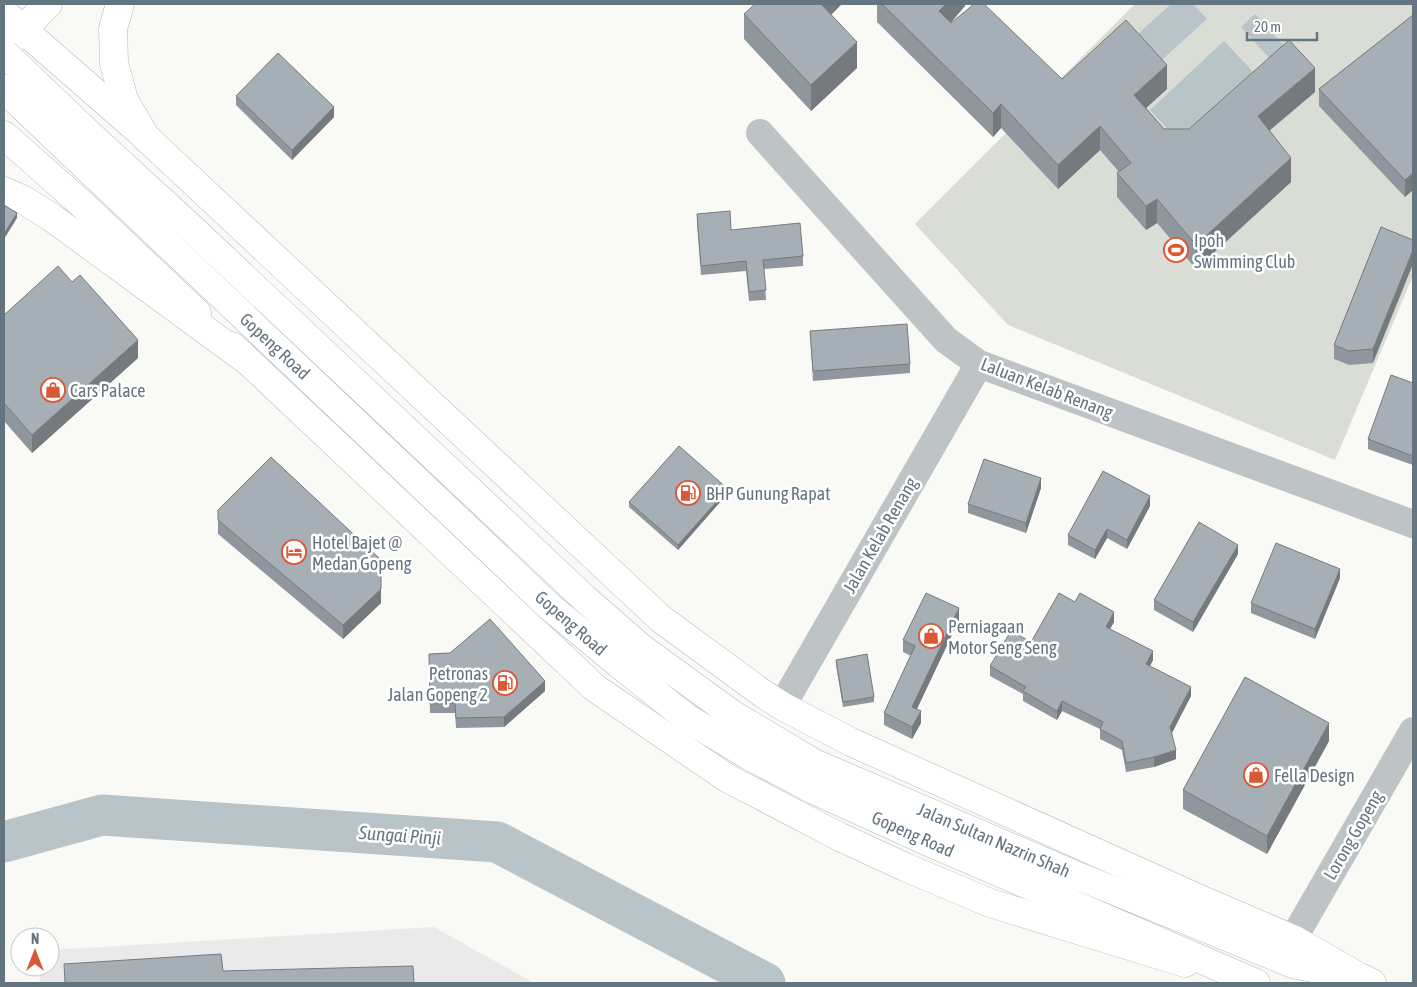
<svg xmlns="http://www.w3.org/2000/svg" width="1417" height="987" viewBox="0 0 1417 987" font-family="'Asap Condensed',sans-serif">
  <rect width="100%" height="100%" fill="#f9f9f6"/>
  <path fill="#eaeaea" d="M 434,927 L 534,983 L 40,983 L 39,967 L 50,967 L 50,950 Z"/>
  <path fill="#d9ddd6" d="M 1135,4 L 1413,4 L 1413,276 L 1335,460 L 1008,325 L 915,224 Z"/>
  <path fill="#b8c4c8" d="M 1171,4 L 1193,4 L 1207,19 L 1154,67 L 1130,41 Z
    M 1255,14 L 1284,46 L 1270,59 L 1241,27 Z
    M 1224,41 L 1255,74 L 1180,143 L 1150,110 Z"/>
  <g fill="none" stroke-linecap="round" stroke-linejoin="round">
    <path stroke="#b8c4c8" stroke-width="41" d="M 4,842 L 102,815 L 497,842 L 765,983"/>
    <defs>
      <path id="secondary" d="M 4,13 L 138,130 L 661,619 L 762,693 L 782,706 L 851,742 L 1202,900 L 1293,939 L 1354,974
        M 4,135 L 84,206 L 197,313
        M 232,346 L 595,688 L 727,778 L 840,837 L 905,867 L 990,903 L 1185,963"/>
      <path id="primary" d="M 120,4 L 113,29 L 114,63 L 124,100 L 147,139
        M 4,48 L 48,4
        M 4,191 L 22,199 L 51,217 L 249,362"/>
      <path id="highway" d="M 640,647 L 732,714 L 814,763 L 1073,874 L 1293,964 L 1362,978 L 1372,983
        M 619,664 L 687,718 L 751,757 L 814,790 L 933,844 L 1256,983"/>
    </defs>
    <use href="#secondary" stroke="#b3b9bd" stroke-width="29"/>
    <use href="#primary" stroke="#b4b9bd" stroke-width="29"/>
    <use href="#highway" stroke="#b4b8bb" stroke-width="29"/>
    <path stroke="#bec3c6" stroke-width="28" d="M 760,133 L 946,340 L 979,364 L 1413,524
      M 782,706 L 979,364
      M 1293,939 L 1413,731"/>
    <use href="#secondary" stroke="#fff" stroke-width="28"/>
    <use href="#primary" stroke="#fff" stroke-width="28"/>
    <use href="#highway" stroke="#fff" stroke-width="28"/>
    <defs>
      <path id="highway-bridge" d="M 4,53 L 92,137 L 186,223 L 584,598 L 640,647
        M 4,89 L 550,607 L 619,664"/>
    </defs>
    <use href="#highway-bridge" stroke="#b4b8bb" stroke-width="29" stroke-linecap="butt"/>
    <use href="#highway-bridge" stroke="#fff" stroke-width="28"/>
  </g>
  <path fill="#90969d" d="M 877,4 L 965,4 L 965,6 L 951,23 L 1062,79 L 1167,89 L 1146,108 L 1164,129 L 1189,129 L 1315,92 L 1270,130 L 1291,182 L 1196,269 L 1157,223 L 1146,230 L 1117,197 L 1117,173 L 1119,172 L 1100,150 L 1058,189 L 1001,128 L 993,137 L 877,22 Z
    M 744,14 L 831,15 L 857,68 L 811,111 L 744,39 Z
    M 1413,15 L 1405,197 L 1319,106 L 1319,89 Z
    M 236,96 L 334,117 L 292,160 L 236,105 Z
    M 697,214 L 731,230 L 803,256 L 803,266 L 764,269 L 766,300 L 749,301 L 746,271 L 701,275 L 697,223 Z
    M 1381,227 L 1373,363 L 1349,365 L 1334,359 L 1334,345 Z
    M 4,315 L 138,358 L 32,453 L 4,421 Z
    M 810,331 L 910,364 L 910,373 L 813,381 Z
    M 1413,383 L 1413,465 L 1368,449 L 1368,439 Z
    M 1041,488 L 1026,533 L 968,513 L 968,504 Z
    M 728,493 L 678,550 L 629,507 L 629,502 Z
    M 1150,506 L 1127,549 L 1107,538 L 1095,559 L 1068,545 L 1068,535 Z
    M 218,510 L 381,603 L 343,639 L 218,534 Z
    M 1238,554 L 1193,632 L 1154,610 L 1154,600 Z
    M 1340,578 L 1315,639 L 1251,613 L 1251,603 Z
    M 1075,602 L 1114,622 L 1110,629 L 1153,660 L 1150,666 L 1191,696 L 1171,733 L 1176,759 L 1154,767 L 1126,772 L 1122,750 L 1100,739 L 1100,729 L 1062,711 L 1057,720 L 1023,701 L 1023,694 L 990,676 L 990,666 L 1031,642 Z
    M 959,620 L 917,709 L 921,723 L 912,739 L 884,725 L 884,713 L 911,656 L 903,652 L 903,640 Z
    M 836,660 L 874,697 L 874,702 L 843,707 L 836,665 Z
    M 429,664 L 545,691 L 504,727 L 456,728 L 455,713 L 430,713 Z
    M 1329,741 L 1267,854 L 1183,809 L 1183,790 Z"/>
  <path fill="#757a7f" d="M 819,4 L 842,4 L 819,27 Z
    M 946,4 L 965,4 L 965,6 L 939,35 L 939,11 Z
    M 857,42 L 857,68 L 811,111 L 811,85 Z
    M 1167,65 L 1167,89 L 1134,119 L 1134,95 Z
    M 1315,68 L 1315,92 L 1258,140 L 1258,116 Z
    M 1001,104 L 1001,128 L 993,137 L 993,113 Z
    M 334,107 L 334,117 L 292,160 L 292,150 Z
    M 1100,126 L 1100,150 L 1058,189 L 1058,165 Z
    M 1291,158 L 1291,182 L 1196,269 L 1196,245 Z
    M 1413,173 L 1413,190 L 1405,197 L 1405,180 Z
    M 1157,199 L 1157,223 L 1146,230 L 1146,206 Z
    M 17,213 L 17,218 L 4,239 L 4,234 Z
    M 1413,250 L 1413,264 L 1373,363 L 1373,349 Z
    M 138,340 L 138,358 L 32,453 L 32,435 Z
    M 1041,478 L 1041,488 L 1026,533 L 1026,523 Z
    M 728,489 L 728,493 L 678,550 L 678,545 Z
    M 1150,496 L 1150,506 L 1127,549 L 1127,540 Z
    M 1107,529 L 1107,538 L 1095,559 L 1095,550 Z
    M 1238,545 L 1238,554 L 1193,632 L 1193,622 Z
    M 381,560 L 381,603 L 343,639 L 343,625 Z
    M 1340,569 L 1340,578 L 1315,639 L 1315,629 Z
    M 959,608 L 959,620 L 912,719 L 912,707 Z
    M 1114,612 L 1114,622 L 1106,636 L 1106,627 Z
    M 1153,651 L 1153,660 L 1146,673 L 1146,664 Z
    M 545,681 L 545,691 L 504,727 L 504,717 Z
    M 1191,687 L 1191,696 L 1170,737 L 1170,727 Z
    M 1062,701 L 1062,711 L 1057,720 L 1057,711 Z
    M 921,711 L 921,723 L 912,739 L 912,727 Z
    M 1329,723 L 1329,741 L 1267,854 L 1267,836 Z
    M 1176,750 L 1176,759 L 1154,767 L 1154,757 Z"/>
  <path fill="#a7afb6" stroke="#757a7f" d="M 755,4 L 821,4 L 857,42 L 811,85 L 744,14 Z
    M 882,4 L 946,4 L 939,11 L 951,23 L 974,4 L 984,4 L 1062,79 L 1126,20 L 1167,65 L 1134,95 L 1164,129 L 1189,129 L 1289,40 L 1315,68 L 1258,116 L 1291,158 L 1196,245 L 1157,199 L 1146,206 L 1117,173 L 1131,163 L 1100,126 L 1058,165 L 1001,104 L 993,113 Z
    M 1413,15 L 1413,173 L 1405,180 L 1319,89 Z
    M 278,53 L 334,107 L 292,150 L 236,96 Z
    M 4,205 L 17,213 L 4,234 Z
    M 730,211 L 731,230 L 800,223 L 803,256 L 763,260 L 766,290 L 749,292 L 746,261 L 701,266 L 697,214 Z
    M 1381,227 L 1413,240 L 1413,250 L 1373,349 L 1349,351 L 1334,345 Z
    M 58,266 L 72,282 L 80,275 L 138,340 L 32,435 L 4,403 L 4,315 Z
    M 907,324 L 910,364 L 813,371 L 810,331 Z
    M 1391,375 L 1413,383 L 1413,456 L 1368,439 Z
    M 679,446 L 728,489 L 678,545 L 629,502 Z
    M 271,457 L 381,560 L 381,589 L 343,625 L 218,520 L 218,510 Z
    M 984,459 L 1041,478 L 1026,523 L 968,504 Z
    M 1103,471 L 1150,496 L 1127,540 L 1107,529 L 1095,550 L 1068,535 Z
    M 1199,522 L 1238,545 L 1193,622 L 1154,600 Z
    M 1276,543 L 1340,569 L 1315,629 L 1251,603 Z
    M 926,593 L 959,608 L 912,707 L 921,711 L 912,727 L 884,713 L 915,646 L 903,640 Z
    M 1059,593 L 1075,602 L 1080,593 L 1114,612 L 1106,627 L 1153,651 L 1146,664 L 1191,687 L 1170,727 L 1176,750 L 1154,757 L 1126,763 L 1122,741 L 1100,729 L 1103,722 L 1062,701 L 1057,711 L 1023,691 L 1026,687 L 990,666 L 1011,631 L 1031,642 Z
    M 490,619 L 545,681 L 504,717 L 456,718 L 455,703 L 430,704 L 429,654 L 450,653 Z
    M 867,654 L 874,697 L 843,702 L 836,660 Z
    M 1245,677 L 1329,723 L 1267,836 L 1183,790 Z
    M 221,954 L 223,971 L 413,966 L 414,983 L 65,983 L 64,964 Z"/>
  <defs>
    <symbol id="stadium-ring" viewBox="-11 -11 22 22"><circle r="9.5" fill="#fff" stroke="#d95836" stroke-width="1.5"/><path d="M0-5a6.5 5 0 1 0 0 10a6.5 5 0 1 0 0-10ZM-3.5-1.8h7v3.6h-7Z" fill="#d95836"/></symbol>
    <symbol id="shop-ring" viewBox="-11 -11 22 22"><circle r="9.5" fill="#fff" stroke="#d95836" stroke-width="1.5"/><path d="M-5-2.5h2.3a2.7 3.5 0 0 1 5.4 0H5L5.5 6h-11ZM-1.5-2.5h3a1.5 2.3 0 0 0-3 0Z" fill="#d95836"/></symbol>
    <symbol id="fuel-ring" viewBox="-11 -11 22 22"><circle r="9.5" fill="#fff" stroke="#d95836" stroke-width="1.5"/><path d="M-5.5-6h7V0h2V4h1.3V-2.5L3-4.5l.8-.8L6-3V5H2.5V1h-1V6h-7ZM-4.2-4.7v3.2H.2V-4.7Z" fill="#d95836"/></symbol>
    <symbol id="hotel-ring" viewBox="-11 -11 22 22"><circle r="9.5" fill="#fff" stroke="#d95836" stroke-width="1.5"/><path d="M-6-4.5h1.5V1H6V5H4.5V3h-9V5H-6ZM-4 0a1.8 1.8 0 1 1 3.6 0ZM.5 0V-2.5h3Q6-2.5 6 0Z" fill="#d95836"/></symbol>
  </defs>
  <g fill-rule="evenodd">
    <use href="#stadium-ring" x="1162" y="236" width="28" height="28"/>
    <use href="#shop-ring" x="39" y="376" width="28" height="28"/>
    <use href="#fuel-ring" x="674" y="479" width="28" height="28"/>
    <use href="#hotel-ring" x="280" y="538" width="28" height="28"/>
    <use href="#shop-ring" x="917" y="622" width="28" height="28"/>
    <use href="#fuel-ring" x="491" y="669" width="28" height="28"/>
    <use href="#shop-ring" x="1242" y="761" width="28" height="28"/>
  </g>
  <g text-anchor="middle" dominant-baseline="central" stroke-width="5" stroke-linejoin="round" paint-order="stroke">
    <g font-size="18" fill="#657580" stroke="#fff" text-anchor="start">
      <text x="1194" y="240">Ipoh<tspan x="1194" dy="21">Swimming Club</tspan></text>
      <text x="70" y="390">Cars Palace</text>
      <text x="706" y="493">BHP Gunung Rapat</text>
      <text x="312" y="542">Hotel Bajet @<tspan x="312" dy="21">Medan Gopeng</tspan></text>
      <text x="948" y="626">Perniagaan<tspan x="948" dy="21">Motor Seng Seng</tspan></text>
      <text x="488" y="673" text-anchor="end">Petronas<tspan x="488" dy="21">Jalan Gopeng 2</tspan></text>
      <text x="1274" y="775">Fella Design</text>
    </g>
    <g font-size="18" fill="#657580" stroke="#fff">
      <text transform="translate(275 346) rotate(43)">Gopeng Road</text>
      <text transform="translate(1047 388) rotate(21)">Laluan Kelab Renang</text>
      <text transform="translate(880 535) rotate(-60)">Jalan Kelab Renang</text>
      <text transform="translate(571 623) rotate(41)">Gopeng Road</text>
      <text transform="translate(913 834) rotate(24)">Gopeng Road</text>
      <text transform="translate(1353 835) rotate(-60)">Lorong Gopeng</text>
      <text transform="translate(994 840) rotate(23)">Jalan Sultan Nazrin Shah</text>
    </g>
    <g font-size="19" font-style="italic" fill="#657a81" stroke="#fff">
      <text transform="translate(400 835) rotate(4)">Sungai Pinji</text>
    </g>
  </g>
  <rect width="1417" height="987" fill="none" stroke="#657580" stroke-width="10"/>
  <g transform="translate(35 952)"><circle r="24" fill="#ffffff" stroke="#c1c8cc"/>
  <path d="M0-4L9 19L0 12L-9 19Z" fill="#d95836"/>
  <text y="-8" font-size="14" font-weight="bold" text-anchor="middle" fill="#657580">N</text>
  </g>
  <path d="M1247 32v8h70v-8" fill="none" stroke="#657580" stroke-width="2.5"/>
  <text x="1254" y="32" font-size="15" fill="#657580" stroke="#ffffff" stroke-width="4" paint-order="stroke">20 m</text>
</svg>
